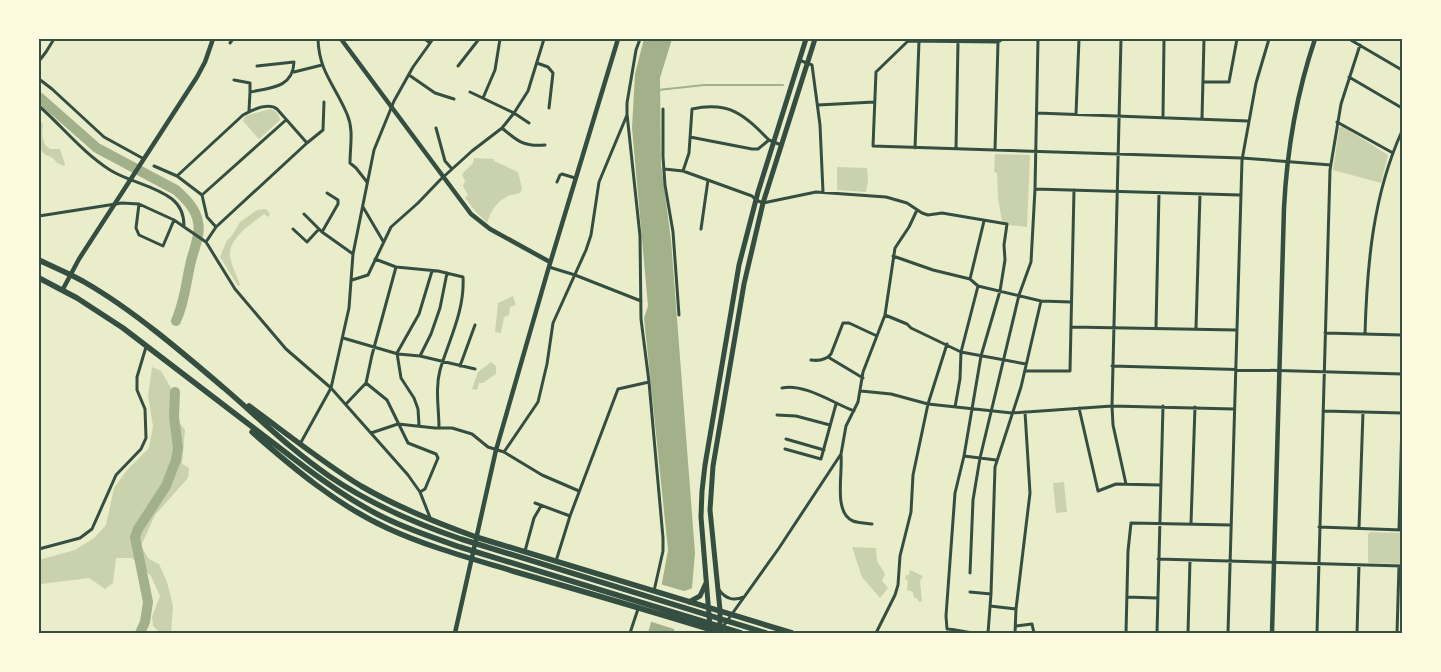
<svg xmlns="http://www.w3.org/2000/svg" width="1441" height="672" viewBox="0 0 1441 672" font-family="Lato,sans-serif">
  <rect width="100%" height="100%" fill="#e9edc9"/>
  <path fill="#cad2ad" d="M 270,109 C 276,110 279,114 280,120 L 259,139 L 243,121 L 245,116 Z
    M 39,121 L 43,124 C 41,131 42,148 52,149 C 55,149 58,149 60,149 L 65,164 L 64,166 L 57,163 L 53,158 L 44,154 L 39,147 Z
    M 1342,126 L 1388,155 L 1381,183 L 1333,170 L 1339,128 Z
    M 995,154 L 1030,155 L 1027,227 L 1008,225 L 1008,223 L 1002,221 L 998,198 L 997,173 L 994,172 Z
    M 474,158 L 494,159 L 494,161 L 518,172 L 522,189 L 520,193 C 515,195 512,194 508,196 C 496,202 491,211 487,223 L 476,212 L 465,198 L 468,195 L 463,186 L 465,181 L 462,174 L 473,163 Z
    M 837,167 L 867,168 L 868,180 L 866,192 L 837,190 Z
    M 266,209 L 270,214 L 268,217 L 264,214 C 252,223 229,238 230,255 C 231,265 237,276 240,285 L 238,286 L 220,257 L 227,240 L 231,237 L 240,222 L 257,210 Z
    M 513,296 L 516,305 L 510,307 L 509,315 L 504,317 L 501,333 L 495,332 L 498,303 Z
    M 491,362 L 496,366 L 496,374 L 483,383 L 479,383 L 477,390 L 472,389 L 478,372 Z
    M 152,367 L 161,371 L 174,393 L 179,422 L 185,430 L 182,464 L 189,468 L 188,478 L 155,515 L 141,546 L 149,559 L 159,564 L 167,582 L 173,606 L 171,633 L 160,633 L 153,626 L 152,617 L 160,596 L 151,576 L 132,558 L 116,558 L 113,583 L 105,589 L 89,578 L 41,584 L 39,582 L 39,560 L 75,550 L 94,538 L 106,525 L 114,488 L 127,470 L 149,448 L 153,426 L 148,396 Z
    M 1064,482 L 1067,512 L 1056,513 L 1053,483 Z
    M 1371,532 L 1402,533 L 1402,564 L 1370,563 L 1368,562 L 1368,534 Z
    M 852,547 L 876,548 L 877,561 L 885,574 L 882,581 L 888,588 L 880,598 L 862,577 Z
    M 910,570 L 923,576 L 920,581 L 922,601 L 919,602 L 917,598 L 914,598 L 913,592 L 907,590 L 908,580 L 905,579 L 906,575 L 909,575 Z"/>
  <path fill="#a3b18a" d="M 644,39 L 672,39 L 660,78 L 661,164 L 671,240 L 695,553 L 692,588 L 673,633 L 648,633 L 662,583 L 668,550 L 644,318 L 648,306 L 632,128 L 635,74 Z"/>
  <path fill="#e9edc9" d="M 660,584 L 684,591 L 693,588 L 677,630 L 649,621 Z"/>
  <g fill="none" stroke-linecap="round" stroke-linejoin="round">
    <path stroke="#a3b18a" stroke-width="2" d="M 658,90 L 704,85 L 783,85"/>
    <path stroke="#a3b18a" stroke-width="10" d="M 39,97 L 97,148 L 176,190 C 186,199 196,209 198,222 C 201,234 194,249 191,261 C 186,282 185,301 176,321
      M 140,633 L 145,622 L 148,602 L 135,537 L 138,529 L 166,486 L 176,460 L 178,448 L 174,417 L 175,392"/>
    <path stroke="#344e41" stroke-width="3" d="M 318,39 C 319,72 335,85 347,114 C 354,130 350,146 350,163 L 356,168 L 367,182
      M 425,39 L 430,43
      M 640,39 L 636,50 L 627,103 L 627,114 L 640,236 L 641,319 L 649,382 L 663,538 L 663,551 L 654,591
      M 1003,39 L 998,42 L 908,41 L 876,72 L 873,146 L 1242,158 L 1331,165
      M 1121,39 L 1112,406 L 1113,425 L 1126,484
      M 1349,39 L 1402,70
      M 230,43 L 233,39
      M 799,60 L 812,65 L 820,125 L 823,192
      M 39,61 L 46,52 L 54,39
      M 537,63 L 548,67 L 553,73 L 549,108
      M 458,66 L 479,39
      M 294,72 L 322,65
      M 409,75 L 435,93 L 454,99
      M 1349,77 L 1402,108
      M 39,79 L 52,89 L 104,137 L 144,159
      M 234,80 L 250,83 L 250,92
      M 1203,82 L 1229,82 L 1237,39
      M 470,92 L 514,113 L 529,123
      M 483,98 L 495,70 L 500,39
      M 818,105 L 874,102
      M 39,106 C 62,126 83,153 110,170 C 129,182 154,185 172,199 C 181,206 184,215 184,226
      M 663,109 L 663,157 L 665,185 L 673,232 L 679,315
      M 249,111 L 250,92 C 270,88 293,88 294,62 L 257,66
      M 1037,113 L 1248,121
      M 1076,114 L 1079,39
      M 1163,116 L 1164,39
      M 1202,118 L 1204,39
      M 1337,122 L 1393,153
      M 436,128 L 445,161 L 452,169
      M 502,128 C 517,141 524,147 545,145
      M 690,137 L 752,149 L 758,149 L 769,140 L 781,145
      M 769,140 C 744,115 730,101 692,109 L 689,153 L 683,171 L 752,196 L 756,200 L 763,203 L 816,192 L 886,197 L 907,203 L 922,213 L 928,215 L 942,213 L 1007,224 L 1004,245 L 1005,260 L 1000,291 L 981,356 L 964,456 L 955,493 L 946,616 L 947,629 C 958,630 966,632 976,633
      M 307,143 L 323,130 L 324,102
      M 915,148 L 919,41
      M 956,149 L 958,42
      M 995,150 L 998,42
      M 154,166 L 177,176 L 202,195 L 207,217 L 216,227
      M 664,169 L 683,171
      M 177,176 L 243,115 C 252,110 268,102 277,109 L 307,143 L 216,227 L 206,242
      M 557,182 L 560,175 L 562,174 L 575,178
      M 1035,189 L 1240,195
      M 327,193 L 338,200 L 338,204 L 322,232 L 353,254
      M 202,195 L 286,120
      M 139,204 L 136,228 L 139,235 L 163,246 L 174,220
      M 363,207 L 383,241
      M 304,214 L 319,229
      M 39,216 L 122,203 L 139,204 L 174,220 L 206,242 L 235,289 L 286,349 L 331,388 L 408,475 L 420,492 L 431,520
      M 293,229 L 307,242 L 319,229 L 322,232
      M 701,229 L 708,180
      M 893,256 L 933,270 L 970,279 L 978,286 L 1041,301 L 1071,302
      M 375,259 L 396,267 L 438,271 L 463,277 C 465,310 449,340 440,370 C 435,389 439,409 439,428
      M 549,267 L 575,275 L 641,301
      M 970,279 L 984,221
      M 352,280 L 368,275 L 391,227 L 418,203 L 440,180 L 472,151 L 502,128 L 514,113 L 528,91 L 544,39
      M 885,315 L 907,324 L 911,328 L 961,352 L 1026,364
      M 1071,327 L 1236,330
      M 1156,327 L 1159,193
      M 1196,328 L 1200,194
      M 1325,333 L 1402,335
      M 1365,334 C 1367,264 1373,195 1402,131
      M 343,338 L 398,354 L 420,356 L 475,369
      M 420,356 L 431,334 L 440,308 L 447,273
      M 828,357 L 863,378
      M 811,360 C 818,361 826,360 831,354 L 843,323 L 849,323 L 877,336
      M 460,366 L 475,325
      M 1112,366 L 1402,374
      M 1025,371 L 1070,371 L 1074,190
      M 366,383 L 387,400 L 408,443 L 436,454 L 438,458 L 425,489 L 420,492
      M 782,388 C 804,383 833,403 854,411
      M 861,391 L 891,394 L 928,404 L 1012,413 L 1112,406 L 1234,409
      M 346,404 L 366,383 L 372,355 L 396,267
      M 955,407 L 960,379 L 961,352 L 978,286
      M 1079,408 L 1098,491 L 1116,484 L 1160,485
      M 1323,411 L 1402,413
      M 777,415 L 796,416 L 830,425
      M 419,425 L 418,409 L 414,398 L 401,378 L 397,353 L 419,314 L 432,271
      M 371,433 L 398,424 L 435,428 L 452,428 L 472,434 L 488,447 L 504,452 L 538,402 L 547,364 L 553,323 L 586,250 L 591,235 L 599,182 L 627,115
      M 786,439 L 824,450
      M 300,444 L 331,388 L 349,308 L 353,254 L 374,150 L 394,101 L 413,67 L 433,39
      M 785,449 L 821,459 L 836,404
      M 504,452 L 542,475 L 579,491
      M 841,455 C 843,473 833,513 853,521 C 858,523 866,523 872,524
      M 964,456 L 996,460
      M 535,503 L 570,516
      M 1191,523 L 1195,407
      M 1319,527 L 1402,530
      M 1359,528 L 1363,412
      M 1399,530 L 1402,421
      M 39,549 L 80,538 L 92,529 L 116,475 L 141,449 L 146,438 L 145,409 L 137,390 L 137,377 L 146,347
      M 525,551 L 534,518 L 541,506
      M 1158,559 L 1402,566
      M 556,561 L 570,516 L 618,389 L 649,382
      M 970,573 L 973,500 L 980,458 L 1019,295 L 1031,262 L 1035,189 L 1038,39
      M 719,590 C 726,599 733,601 744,597
      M 970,592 L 991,594
      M 1127,597 L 1157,598
      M 990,606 L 1016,609
      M 1016,626 L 1032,624 L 1034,633
      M 722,628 L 779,548 L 841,454 L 846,426 L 858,402 L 863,372 L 885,315 L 895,248 L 909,227 L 917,210
      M 630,633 L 638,609
      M 876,633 L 895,595 L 898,585 L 900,556 L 911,512 L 913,475 L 928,404 L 947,344
      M 988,633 L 991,594 L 995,467 L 1021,387 L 1041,301
      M 1015,633 L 1016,609 L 1030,493 L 1025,412
      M 1126,633 L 1128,551 L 1131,523 L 1231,525
      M 1157,633 L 1163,406
      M 1188,633 L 1190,560
      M 1228,633 L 1242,160 L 1256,83 L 1269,39
      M 1317,633 L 1330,170 L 1341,104 L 1360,45
      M 1357,633 L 1359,565
      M 1397,633 L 1399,566"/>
    <path stroke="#344e41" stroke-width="4.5" d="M 341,39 L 471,214 L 490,229 L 550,262
      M 63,289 L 79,259 L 197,77 L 205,62 L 213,39
      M 455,633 L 496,450 L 548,270 L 618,39
      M 1272,633 L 1284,208 C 1287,149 1296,95 1315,39"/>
    <path stroke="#344e41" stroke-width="5" d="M 689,602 L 700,596 L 706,583
      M 710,627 L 701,517 L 702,491 L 705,465 L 739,265 L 758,192 L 806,39
      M 720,629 L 720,610 L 710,510 L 713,466 L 744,284 L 763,203 L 815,39"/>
    <path stroke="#344e41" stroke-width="5.5" d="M 39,260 C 55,268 71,274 86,283 C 133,310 183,353 224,388 C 259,418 291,450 329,476 C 370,504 414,523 461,539 L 766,633
      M 39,278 L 77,298 L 123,328 L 306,468 C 329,485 352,501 377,514 C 403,528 432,537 460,547 L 741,633
      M 249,406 C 286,433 322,462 361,486 C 397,507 437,523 476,537 L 792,633
      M 252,432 C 293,468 337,505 387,528 C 428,547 473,559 516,572 C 585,592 654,612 722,633"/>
  </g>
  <rect width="1441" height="672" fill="none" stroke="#fefae0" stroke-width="80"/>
  <rect x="40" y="40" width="1361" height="592" fill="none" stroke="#344e41" stroke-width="2"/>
</svg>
